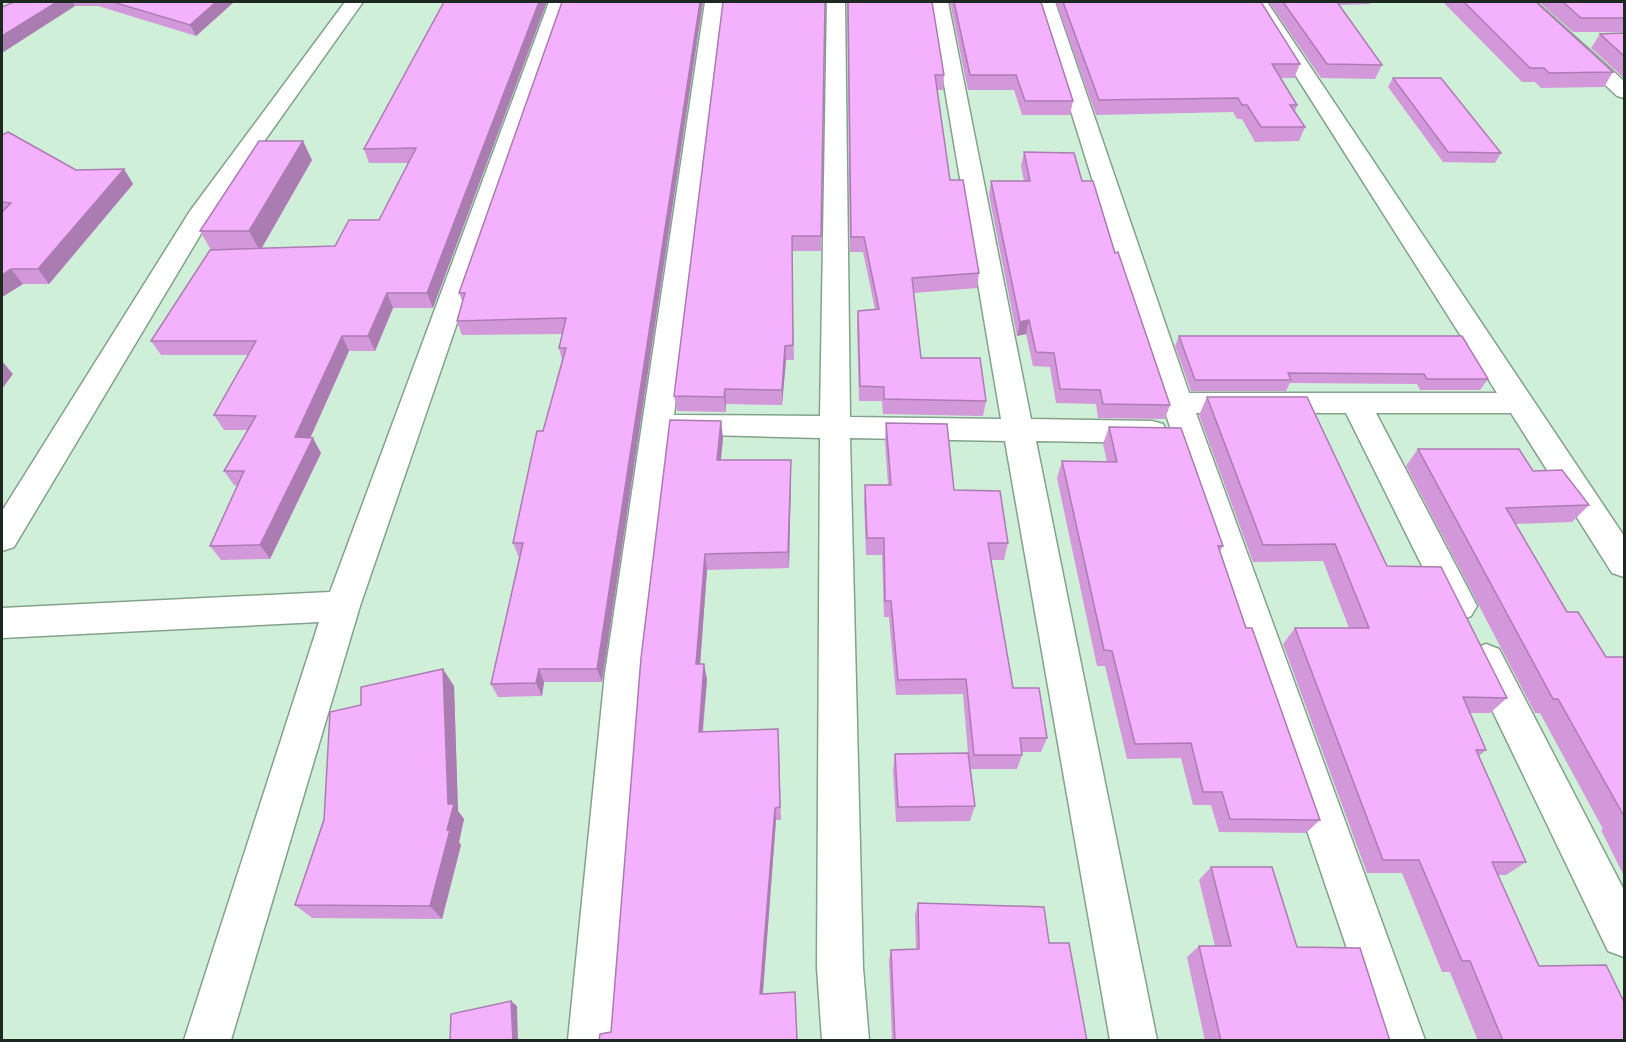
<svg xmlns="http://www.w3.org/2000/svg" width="1626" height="1042" viewBox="0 0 1626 1042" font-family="'DejaVu Sans',sans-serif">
  <rect width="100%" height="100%" fill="#d0efd8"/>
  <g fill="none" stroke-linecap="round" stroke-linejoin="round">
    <defs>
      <path id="minor" d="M 345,2 L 363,2 L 214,212 L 14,547 L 2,551 L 2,511 L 190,211 Z
        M 549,2 L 567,2 L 360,606 L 231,1040 L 184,1040 L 319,622 L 2,638 L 2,608 L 330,592 Z
        M 705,2 L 723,2 L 674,415 L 820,416 L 827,2 L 845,2 L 850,417 L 1001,419 L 930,2 L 948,2 L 1031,419 L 1152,421 L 1163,424 L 1167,432 L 1163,440 L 1152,443 L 1036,441 L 1157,1040 L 1110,1040 L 1005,441 L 850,438 L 863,968 L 869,1040 L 822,1040 L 817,968 L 820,438 L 671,434 L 643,673 L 615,1040 L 568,1040 L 605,673 Z
        M 1037,2 L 1055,2 L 1189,393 L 1497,393 L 1249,2 L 1267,2 L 1624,536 L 1624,577 L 1612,573 L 1511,413 L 1376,413 L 1477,606 L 1471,616 L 1459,621 L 1447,616 L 1346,413 L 1196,413 L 1425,1040 L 1378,1040 L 1162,403 Z
        M 1517,2 L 1536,2 L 1624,81 L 1624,98 L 1617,96 Z
        M 1486,644 L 1499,649 L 1624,890 L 1624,957 L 1608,951 L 1468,660 L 1473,649 Z"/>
    </defs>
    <use href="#minor" stroke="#84a18c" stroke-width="3"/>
    <use href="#minor" fill="#fff" fill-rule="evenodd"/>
  </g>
  <path fill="#d298da" d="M 14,2 L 234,2 L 196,36 L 98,6 L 75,6 Z
    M 444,2 L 433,308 L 393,308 L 375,351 L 349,351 L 310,438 L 321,453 L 270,559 L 221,560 L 210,546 L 238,486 L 234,485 L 224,471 L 248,430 L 224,430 L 214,415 L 248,355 L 161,355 L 151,341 L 211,250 L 200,231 L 312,160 L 261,249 L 335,246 L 379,220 L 408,163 L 369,163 L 364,149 Z
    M 562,2 L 602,682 L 544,682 L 542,696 L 498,697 L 491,684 L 519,558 L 513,543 L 562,360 L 559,348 L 563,334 L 462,335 L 457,321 L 463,303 L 459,293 Z
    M 723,2 L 829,2 L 825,2 L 821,251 L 792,251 L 794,360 L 786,360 L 782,405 L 726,404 L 726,412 L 677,411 L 674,396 Z
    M 847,2 L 932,2 L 944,75 L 943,90 L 937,90 L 950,180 L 979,273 L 977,288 L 914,293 L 921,358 L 986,401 L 983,416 L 883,414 L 882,401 L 859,401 L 857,326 L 858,311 L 875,309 L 863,252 L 850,252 Z
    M 949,2 L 1041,2 L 1073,101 L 1070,115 L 1022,115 L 1014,90 L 968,90 L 950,2 Z
    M 1056,2 L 1261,2 L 1300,64 L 1294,78 L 1281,78 L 1297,105 L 1295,111 L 1305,127 L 1299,141 L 1255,142 L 1242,119 L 1237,119 L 1233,112 L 1096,115 Z
    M 1269,2 L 1372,2 L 1370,4 L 1339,5 L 1382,65 L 1375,79 L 1321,78 Z
    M 1443,2 L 1536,2 L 1613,72 L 1604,87 L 1541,88 L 1535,82 L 1522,82 Z
    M 1539,2 L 1624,2 L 1624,32 L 1573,32 Z
    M 1624,33 L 1624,78 L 1591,48 L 1600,34 Z
    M 1393,78 L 1501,153 L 1495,163 L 1443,162 L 1388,87 Z
    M 2,135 L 76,170 L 124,169 L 133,184 L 49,284 L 23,284 L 2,297 Z
    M 1024,152 L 1082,181 L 1115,253 L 1170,405 L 1165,419 L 1098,418 L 1096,404 L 1056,403 L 1050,367 L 1033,366 L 1026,334 L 1017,336 L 989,195 L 991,181 L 1024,181 L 1021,166 Z
    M 1179,336 L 1488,379 L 1480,390 L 1420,390 L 1417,384 L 1290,383 L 1286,391 L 1191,391 L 1175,346 Z
    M 1207,397 L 1387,566 L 1507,698 L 1490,713 L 1470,713 L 1486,750 L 1479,756 L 1526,862 L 1506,875 L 1497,875 L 1539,966 L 1624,1041 L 1478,1041 L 1450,972 L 1442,972 L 1402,873 L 1367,873 L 1283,644 L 1295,628 L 1349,628 L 1323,561 L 1253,562 L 1199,415 Z
    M 886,423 L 1008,543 L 1004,560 L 991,560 L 1013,688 L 1047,738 L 1041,752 L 1022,752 L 1022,755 L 1017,769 L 971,769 L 975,806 L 970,821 L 896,822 L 893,770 L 895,754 L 968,753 L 963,694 L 896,695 L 889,617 L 884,617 L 882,555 L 866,555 L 864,502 L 865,485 L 888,485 L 885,441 Z
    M 1109,427 L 1223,546 L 1220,551 L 1246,628 L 1320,820 L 1306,833 L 1219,832 L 1211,805 L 1193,805 L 1181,758 L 1127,759 L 1105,666 L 1097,666 L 1057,478 L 1062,461 L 1107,462 L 1103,444 Z
    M 723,438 L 721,460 L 791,477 L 789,568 L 707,570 L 700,664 L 707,679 L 703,732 L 779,743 L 781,820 L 776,820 L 763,994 L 611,1032 Z
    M 1418,449 L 1533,471 L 1589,505 L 1572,522 L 1515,524 L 1567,612 L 1606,657 L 1624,657 L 1624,876 L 1601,830 L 1603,829 L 1540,713 L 1535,713 L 1406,466 Z
    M 454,686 L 458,811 L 464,819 L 459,842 L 461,845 L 442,919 L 312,918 L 295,905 L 361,705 Z
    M 1211,867 L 1297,947 L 1390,1041 L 1205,1041 L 1187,957 L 1199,946 L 1215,946 L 1199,880 Z
    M 918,903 L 1049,943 L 1087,1041 L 892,1041 L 889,960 L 891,950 L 916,949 L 915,915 Z"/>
  <path fill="#ab7cb2" d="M 57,2 L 73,2 L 75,6 L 2,53 L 2,36 Z
    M 216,2 L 234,2 L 196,36 L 190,25 Z
    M 539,2 L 547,2 L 433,308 L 427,293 Z
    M 700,2 L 703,2 L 602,682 L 597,669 Z
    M 303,141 L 312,160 L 260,251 L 249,231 Z
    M 124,169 L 133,184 L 49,284 L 38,269 Z
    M 11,269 L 23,284 L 2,297 L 2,275 Z
    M 387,293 L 393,308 L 375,351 L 368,336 Z
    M 1029,320 L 1026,334 L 1017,336 L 1020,322 Z
    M 342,336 L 349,351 L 304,452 L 295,437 Z
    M 785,346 L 786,360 L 782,405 L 782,390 Z
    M 2,361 L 13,374 L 2,389 Z
    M 725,389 L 726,404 L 726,412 L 724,397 Z
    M 721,421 L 723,438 L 719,477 L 717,460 Z
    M 313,438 L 321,453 L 270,559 L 260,545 Z
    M 791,460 L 791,477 L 789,568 L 788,552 Z
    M 705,554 L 707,570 L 699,679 L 696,664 Z
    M 704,664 L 707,679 L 701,746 L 699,732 Z
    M 443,669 L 454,686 L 458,811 L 464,819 L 459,842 L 461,845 L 442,919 L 430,906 L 447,830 L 448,804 Z
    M 539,669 L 544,682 L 542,696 L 536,683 Z
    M 775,808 L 776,820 L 762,1003 L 760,994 Z
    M 511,1001 L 517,1006 L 518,1041 L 513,1041 Z"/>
  <path fill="#f4b1fe" stroke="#ab7cb2" stroke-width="1.5" d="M 14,2 L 57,2 L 2,36 L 2,7 Z
    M 113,2 L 216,2 L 190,25 Z
    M 444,2 L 539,2 L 427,293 L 387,293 L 368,336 L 342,336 L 295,437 L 313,438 L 260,545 L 210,546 L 244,471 L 224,471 L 256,416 L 214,415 L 256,341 L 151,341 L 210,250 L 335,246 L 349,220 L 379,220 L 416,148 L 364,149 Z
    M 562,2 L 700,2 L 597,669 L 539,669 L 536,683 L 491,684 L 523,543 L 513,543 L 537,431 L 543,431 L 566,348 L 559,348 L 566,318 L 457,321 L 465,293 L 459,293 Z
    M 723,2 L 825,2 L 821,236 L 792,236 L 793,345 L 785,346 L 782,390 L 725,389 L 724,397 L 674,396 Z
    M 848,2 L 932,2 L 944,75 L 935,75 L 950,180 L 963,180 L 979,273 L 912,278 L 921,358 L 980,358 L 986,401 L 884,399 L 884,387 L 860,386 L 858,311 L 879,309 L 864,237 L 851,237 Z
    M 954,2 L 1041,2 L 1073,101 L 1025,101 L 1016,75 L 970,75 Z
    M 1063,2 L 1261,2 L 1300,64 L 1272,64 L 1297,105 L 1290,105 L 1305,127 L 1261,127 L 1247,105 L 1242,105 L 1238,98 L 1099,100 Z
    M 1283,2 L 1337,2 L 1382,65 L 1327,64 Z
    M 1464,2 L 1536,2 L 1613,72 L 1549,73 L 1544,68 L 1530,68 Z
    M 1563,2 L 1624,2 L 1624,18 L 1581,18 Z
    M 1624,33 L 1624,56 L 1600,34 Z
    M 1393,78 L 1441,78 L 1501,153 L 1448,152 Z
    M 8,132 L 76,170 L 124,169 L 38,269 L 11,269 L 2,275 L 2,212 L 11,203 L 2,202 L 2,135 Z
    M 259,141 L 303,141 L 249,231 L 200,231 Z
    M 1024,152 L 1074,153 L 1082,181 L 1093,181 L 1115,253 L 1118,252 L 1170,405 L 1103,404 L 1100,390 L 1060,389 L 1054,353 L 1036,352 L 1029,320 L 1020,322 L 991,181 L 1030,181 Z
    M 1179,336 L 1462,336 L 1488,379 L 1427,379 L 1424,374 L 1288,373 L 1291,380 L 1195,380 Z
    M 1207,397 L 1307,397 L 1387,566 L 1441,567 L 1507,698 L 1463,697 L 1486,750 L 1476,750 L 1526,862 L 1492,862 L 1539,966 L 1606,965 L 1624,1002 L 1624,1041 L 1503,1041 L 1470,961 L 1462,961 L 1419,860 L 1383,860 L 1295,628 L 1369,628 L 1335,544 L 1263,545 Z
    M 670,420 L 721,421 L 717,460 L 791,460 L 788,552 L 705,554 L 696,664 L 704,664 L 699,732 L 778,729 L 780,807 L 775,808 L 760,994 L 795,992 L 797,1041 L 599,1041 L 600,1034 L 611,1032 L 641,658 Z
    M 886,423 L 947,424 L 954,490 L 1000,491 L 1008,543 L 988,543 L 1013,688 L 1039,688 L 1047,738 L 1020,738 L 1022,755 L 974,755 L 966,679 L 898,680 L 891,601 L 885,601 L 884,538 L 867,538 L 865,485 L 891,485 Z
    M 1109,427 L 1181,428 L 1223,546 L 1218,546 L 1246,628 L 1252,628 L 1320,820 L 1230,819 L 1222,792 L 1203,792 L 1191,743 L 1135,744 L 1112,651 L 1104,650 L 1062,461 L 1117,462 Z
    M 1418,449 L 1519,449 L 1533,471 L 1562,470 L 1589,505 L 1506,508 L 1567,612 L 1578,612 L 1606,657 L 1624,657 L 1624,816 L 1558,699 L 1553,699 Z
    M 443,669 L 448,804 L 454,804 L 447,830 L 450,830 L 430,906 L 295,905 L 324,820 L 330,712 L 361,705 L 361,687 Z
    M 968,753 L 975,806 L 898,807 L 895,754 Z
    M 1211,867 L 1272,867 L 1297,947 L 1360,948 L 1390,1041 L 1221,1041 L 1199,946 L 1231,946 Z
    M 918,903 L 1044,907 L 1049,943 L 1069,943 L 1087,1041 L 895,1041 L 891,950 L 919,949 Z
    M 511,1001 L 513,1041 L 450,1041 L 451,1014 Z"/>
  <rect width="1626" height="1042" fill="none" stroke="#1d2920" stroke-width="6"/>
</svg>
